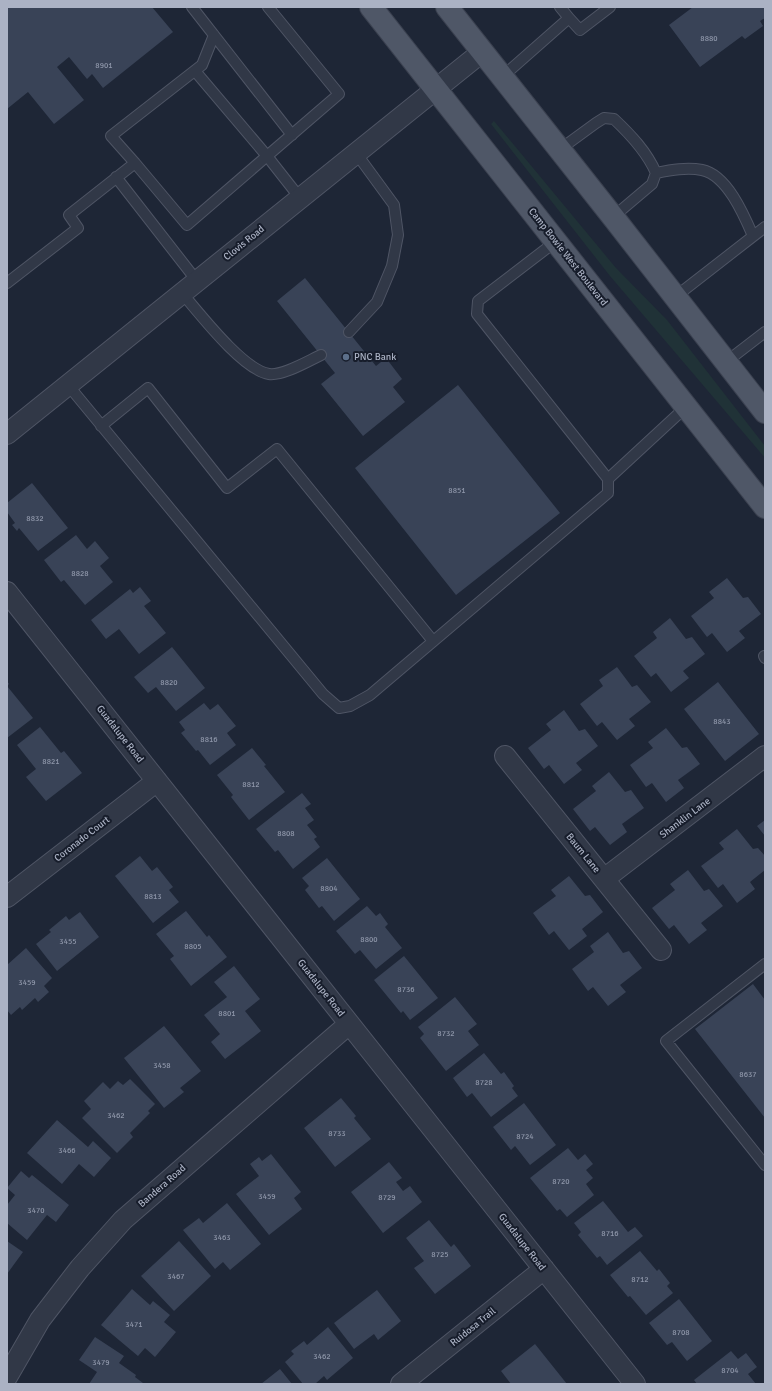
<svg xmlns="http://www.w3.org/2000/svg" width="772" height="1391" viewBox="0 0 772 1391" font-family="Signika,sans-serif">
  <rect width="100%" height="100%" fill="#1e2636"/>
  <path fill="#203237" d="M 494,121 L 616,268 L 667,320 L 765,446 L 765,458 L 610,276 L 491,124 Z"/>
  <path fill="#394357" d="M 7,7 L 152,7 L 173,32 L 103,88 L 92,74 L 87,79 L 69,57 L 57,67 L 84,100 L 54,124 L 28,92 L 7,109 Z
    M 693,7 L 765,7 L 765,18 L 760,21 L 763,26 L 745,39 L 742,36 L 700,67 L 669,25 Z
    M 305,278 L 376,366 L 386,358 L 402,379 L 393,387 L 405,402 L 363,436 L 321,384 L 335,373 L 277,301 Z
    M 458,385 L 560,513 L 456,595 L 355,468 Z
    M 32,483 L 68,528 L 38,551 L 19,528 L 17,531 L 12,525 L 15,523 L 7,512 L 7,503 Z
    M 76,535 L 87,549 L 95,541 L 109,558 L 100,566 L 113,582 L 85,605 L 64,580 L 61,582 L 44,560 Z
    M 727,578 L 743,598 L 748,597 L 761,614 L 739,631 L 745,638 L 727,652 L 712,633 L 707,637 L 691,616 L 714,598 L 709,592 Z
    M 140,587 L 151,601 L 144,606 L 166,633 L 139,654 L 119,629 L 106,639 L 91,620 L 130,589 L 133,593 Z
    M 670,618 L 686,639 L 692,637 L 705,654 L 683,671 L 689,678 L 671,692 L 656,673 L 651,677 L 634,656 L 657,638 L 653,632 Z
    M 172,647 L 205,688 L 176,711 L 156,687 L 148,693 L 134,677 Z
    M 617,667 L 632,687 L 637,685 L 651,702 L 629,719 L 635,726 L 617,740 L 602,722 L 597,726 L 580,704 L 603,686 L 599,680 Z
    M 7,681 L 9,684 L 7,686 L 33,718 L 7,738 Z
    M 718,682 L 759,734 L 725,761 L 684,709 Z
    M 204,703 L 210,710 L 218,704 L 236,726 L 227,733 L 236,745 L 210,765 L 198,750 L 196,751 L 181,733 L 185,730 L 179,722 Z
    M 564,710 L 579,731 L 585,729 L 598,746 L 576,763 L 582,770 L 564,784 L 549,765 L 544,769 L 528,748 L 551,730 L 546,724 Z
    M 40,727 L 61,753 L 64,751 L 82,773 L 46,801 L 26,777 L 36,769 L 17,745 Z
    M 666,728 L 682,748 L 687,747 L 700,764 L 678,780 L 684,788 L 666,802 L 652,783 L 646,787 L 630,765 L 653,748 L 648,742 Z
    M 252,748 L 266,765 L 264,766 L 285,792 L 249,820 L 231,797 L 233,795 L 217,775 Z
    M 609,772 L 625,792 L 631,790 L 644,808 L 622,824 L 627,832 L 610,845 L 595,827 L 590,831 L 573,809 L 596,791 L 592,786 Z
    M 302,793 L 311,804 L 305,808 L 314,820 L 307,825 L 317,837 L 314,839 L 320,847 L 293,869 L 278,850 L 275,852 L 256,829 Z
    M 765,820 L 765,836 L 757,826 Z
    M 737,829 L 753,849 L 758,848 L 765,856 L 765,870 L 750,882 L 755,889 L 737,903 L 723,884 L 718,888 L 701,866 L 724,849 L 719,843 Z
    M 140,856 L 152,871 L 157,867 L 173,887 L 169,890 L 179,902 L 153,923 L 115,876 Z
    M 327,858 L 360,899 L 334,921 L 322,906 L 319,908 L 305,890 L 309,886 L 302,878 Z
    M 688,870 L 704,891 L 709,889 L 723,906 L 701,923 L 707,930 L 689,944 L 674,925 L 669,929 L 652,908 L 675,890 L 670,884 Z
    M 569,876 L 585,896 L 590,895 L 603,912 L 582,929 L 587,936 L 569,950 L 554,931 L 549,935 L 533,913 L 556,896 L 551,890 Z
    M 367,906 L 376,916 L 380,913 L 388,924 L 385,927 L 402,948 L 376,969 L 360,950 L 355,954 L 336,931 Z
    M 186,911 L 207,937 L 209,935 L 227,957 L 191,986 L 170,959 L 174,956 L 156,934 Z
    M 80,912 L 99,937 L 57,971 L 36,944 L 51,932 L 49,930 L 66,916 L 69,920 Z
    M 608,932 L 623,953 L 629,951 L 642,968 L 620,985 L 626,992 L 608,1006 L 593,987 L 588,991 L 572,969 L 594,952 L 590,946 Z
    M 26,948 L 52,978 L 44,986 L 49,992 L 38,1002 L 35,998 L 22,1010 L 20,1007 L 11,1015 L 7,1010 L 7,965 Z
    M 404,956 L 438,998 L 410,1020 L 403,1011 L 401,1013 L 374,980 Z
    M 234,966 L 260,999 L 245,1011 L 261,1031 L 225,1059 L 211,1042 L 220,1034 L 204,1015 L 227,997 L 214,982 Z
    M 753,984 L 765,1000 L 765,1118 L 695,1029 Z
    M 455,997 L 477,1024 L 468,1031 L 479,1045 L 446,1071 L 420,1038 L 424,1034 L 418,1027 Z
    M 164,1026 L 201,1071 L 180,1088 L 184,1092 L 164,1108 L 124,1058 Z
    M 484,1053 L 501,1074 L 504,1072 L 514,1086 L 512,1088 L 518,1096 L 491,1117 L 472,1093 L 467,1097 L 453,1078 Z
    M 130,1079 L 155,1104 L 148,1111 L 150,1113 L 130,1133 L 133,1137 L 117,1153 L 82,1118 L 91,1109 L 84,1101 L 103,1082 L 110,1089 L 118,1081 L 123,1085 Z
    M 341,1098 L 356,1116 L 354,1118 L 371,1139 L 335,1167 L 304,1128 Z
    M 524,1103 L 556,1145 L 530,1165 L 515,1146 L 511,1150 L 493,1127 Z
    M 57,1120 L 88,1147 L 93,1141 L 111,1158 L 94,1177 L 79,1164 L 62,1184 L 27,1153 Z
    M 568,1148 L 578,1160 L 585,1154 L 593,1164 L 586,1170 L 593,1178 L 586,1184 L 594,1195 L 567,1217 L 560,1209 L 557,1211 L 530,1178 Z
    M 271,1154 L 301,1192 L 294,1198 L 302,1209 L 269,1235 L 236,1194 L 259,1176 L 250,1164 L 259,1157 L 262,1161 Z
    M 389,1162 L 402,1178 L 396,1182 L 403,1191 L 410,1186 L 422,1202 L 383,1233 L 351,1192 Z
    M 21,1171 L 29,1178 L 32,1175 L 69,1205 L 56,1222 L 47,1215 L 27,1240 L 7,1223 L 7,1205 L 15,1195 L 7,1188 Z
    M 603,1201 L 628,1232 L 635,1227 L 643,1236 L 607,1265 L 600,1256 L 597,1258 L 578,1235 L 581,1232 L 574,1223 Z
    M 227,1203 L 261,1244 L 230,1270 L 223,1262 L 215,1269 L 183,1230 L 199,1218 L 203,1223 Z
    M 429,1220 L 451,1247 L 454,1244 L 471,1266 L 435,1294 L 414,1268 L 424,1261 L 406,1238 Z
    M 7,1241 L 23,1252 L 7,1274 Z
    M 179,1241 L 211,1276 L 174,1311 L 141,1276 Z
    M 640,1251 L 657,1271 L 659,1269 L 670,1283 L 667,1286 L 673,1293 L 646,1315 L 630,1296 L 628,1297 L 610,1275 Z
    M 132,1289 L 150,1305 L 153,1301 L 170,1315 L 164,1322 L 176,1332 L 155,1357 L 145,1348 L 138,1356 L 101,1325 Z
    M 377,1290 L 401,1321 L 378,1340 L 374,1334 L 354,1349 L 334,1323 Z
    M 679,1299 L 712,1341 L 687,1361 L 672,1342 L 667,1345 L 649,1323 Z
    M 328,1327 L 353,1358 L 327,1380 L 324,1376 L 315,1384 L 303,1384 L 285,1362 L 294,1354 L 291,1351 L 304,1341 L 307,1345 Z
    M 95,1337 L 124,1356 L 119,1363 L 136,1375 L 135,1377 L 143,1383 L 142,1384 L 89,1384 L 97,1372 L 79,1360 Z
    M 535,1344 L 567,1384 L 511,1384 L 501,1371 Z
    M 731,1351 L 738,1359 L 746,1353 L 757,1367 L 748,1374 L 756,1384 L 697,1384 L 694,1380 Z
    M 280,1369 L 292,1384 L 261,1384 Z"/>
  <g fill="none" stroke-linecap="round" stroke-linejoin="round">
    <defs>
      <path id="lane" d="M 192,7 L 292,135
        M 560,7 L 569,18
        M 195,71 L 267,156 L 300,198
        M 502,77 L 569,18 L 580,30 L 610,7
        M 559,150 L 596,123 L 604,118 L 614,119 C 631,135 647,152 656,173 L 652,184 L 613,217
        M 135,163 L 111,136 L 202,65 L 214,35
        M 656,173 C 671,170 687,167 702,170 C 727,175 744,215 753,236
        M 116,177 L 197,281
        M 555,242 L 478,301 L 477,314 L 608,479
        M 7,283 L 78,228 L 69,215 L 135,163 L 187,225 L 339,94 L 268,7
        M 182,293 C 200,314 243,370 269,374 C 283,376 308,361 321,355
        M 675,297 L 765,227
        M 349,332 L 377,302 L 392,266 L 398,235 L 394,205 L 356,153
        M 726,362 L 765,332
        M 68,385 L 323,694 L 339,708 L 350,706 L 370,695 L 608,493 L 608,479 L 687,406
        M 101,426 L 148,388 L 227,488 L 277,449 L 433,641
        M 764,656 L 765,658
        M 765,964 L 666,1041 L 765,1165"/>
      <path id="street" d="M 7,434 L 482,52
        M 7,592 L 635,1384
        M 505,756 L 661,950
        M 604,879 L 765,756
        M 7,897 L 157,781
        M 7,1377 L 40,1320 L 80,1268 L 123,1220 L 349,1024
        M 401,1384 L 544,1269"/>
      <path id="primary" d="M 371,7 L 765,507
        M 447,7 L 613,217 L 765,412"/>
    </defs>
    <use href="#lane" stroke="#4f5565" stroke-width="12"/>
    <use href="#street" stroke="#4f5565" stroke-width="22"/>
    <use href="#primary" stroke="#3b4150" stroke-width="24"/>
    <use href="#lane" stroke="#313847" stroke-width="10"/>
    <use href="#street" stroke="#313847" stroke-width="20"/>
    <use href="#primary" stroke="#4f5767" stroke-width="22"/>
  </g>
  <circle fill="#5c6f8a" stroke="#171d2b" stroke-width="1.5" cx="346" cy="357" r="4"/>
  <g text-anchor="middle" dominant-baseline="central" stroke-width="4" stroke-linejoin="round" paint-order="stroke">
    <g font-size="8" fill="#8e96a9">
      <text x="709" y="38">8880</text>
      <text x="104" y="65">8901</text>
      <text x="457" y="490">8851</text>
      <text x="35" y="518">8832</text>
      <text x="80" y="573">8828</text>
      <text x="169" y="682">8820</text>
      <text x="722" y="721">8843</text>
      <text x="209" y="739">8816</text>
      <text x="51" y="761">8821</text>
      <text x="251" y="784">8812</text>
      <text x="286" y="833">8808</text>
      <text x="329" y="888">8804</text>
      <text x="153" y="896">8813</text>
      <text x="369" y="939">8800</text>
      <text x="68" y="941">3455</text>
      <text x="193" y="946">8805</text>
      <text x="27" y="982">3459</text>
      <text x="406" y="989">8736</text>
      <text x="227" y="1013">8801</text>
      <text x="446" y="1033">8732</text>
      <text x="162" y="1065">3458</text>
      <text x="748" y="1074">8637</text>
      <text x="484" y="1082">8728</text>
      <text x="116" y="1115">3462</text>
      <text x="337" y="1133">8733</text>
      <text x="525" y="1136">8724</text>
      <text x="67" y="1150">3466</text>
      <text x="561" y="1181">8720</text>
      <text x="267" y="1196">3459</text>
      <text x="387" y="1197">8729</text>
      <text x="36" y="1210">3470</text>
      <text x="610" y="1233">8716</text>
      <text x="222" y="1237">3463</text>
      <text x="440" y="1254">8725</text>
      <text x="176" y="1276">3467</text>
      <text x="640" y="1279">8712</text>
      <text x="134" y="1324">3471</text>
      <text x="681" y="1332">8708</text>
      <text x="322" y="1356">3462</text>
      <text x="101" y="1362">3479</text>
      <text x="730" y="1370">8704</text>
    </g>
    <g font-size="10" fill="#abb2c4" stroke="#171d2b">
      <text transform="translate(244 243) rotate(-39)">Clovis Road</text>
      <text transform="translate(568 257) rotate(52)">Camp Bowie West Boulevard</text>
      <text transform="translate(120 734) rotate(52)">Guadalupe Road</text>
      <text transform="translate(685 818) rotate(-37)">Shanklin Lane</text>
      <text transform="translate(82 839) rotate(-38)">Coronado Court</text>
      <text transform="translate(583 853) rotate(51)">Baum Lane</text>
      <text transform="translate(321 988) rotate(52)">Guadalupe Road</text>
      <text transform="translate(162 1186) rotate(-41)">Bandera Road</text>
      <text transform="translate(522 1242) rotate(52)">Guadalupe Road</text>
      <text transform="translate(473 1327) rotate(-39)">Ruidosa Trail</text>
    </g>
    <g font-size="10" fill="#abb2c4" stroke="#171d2b" text-anchor="start">
      <text x="354" y="357">PNC Bank</text>
    </g>
  </g>
  <rect width="772" height="1391" fill="none" stroke="#abb2c4" stroke-width="16"/>
</svg>
